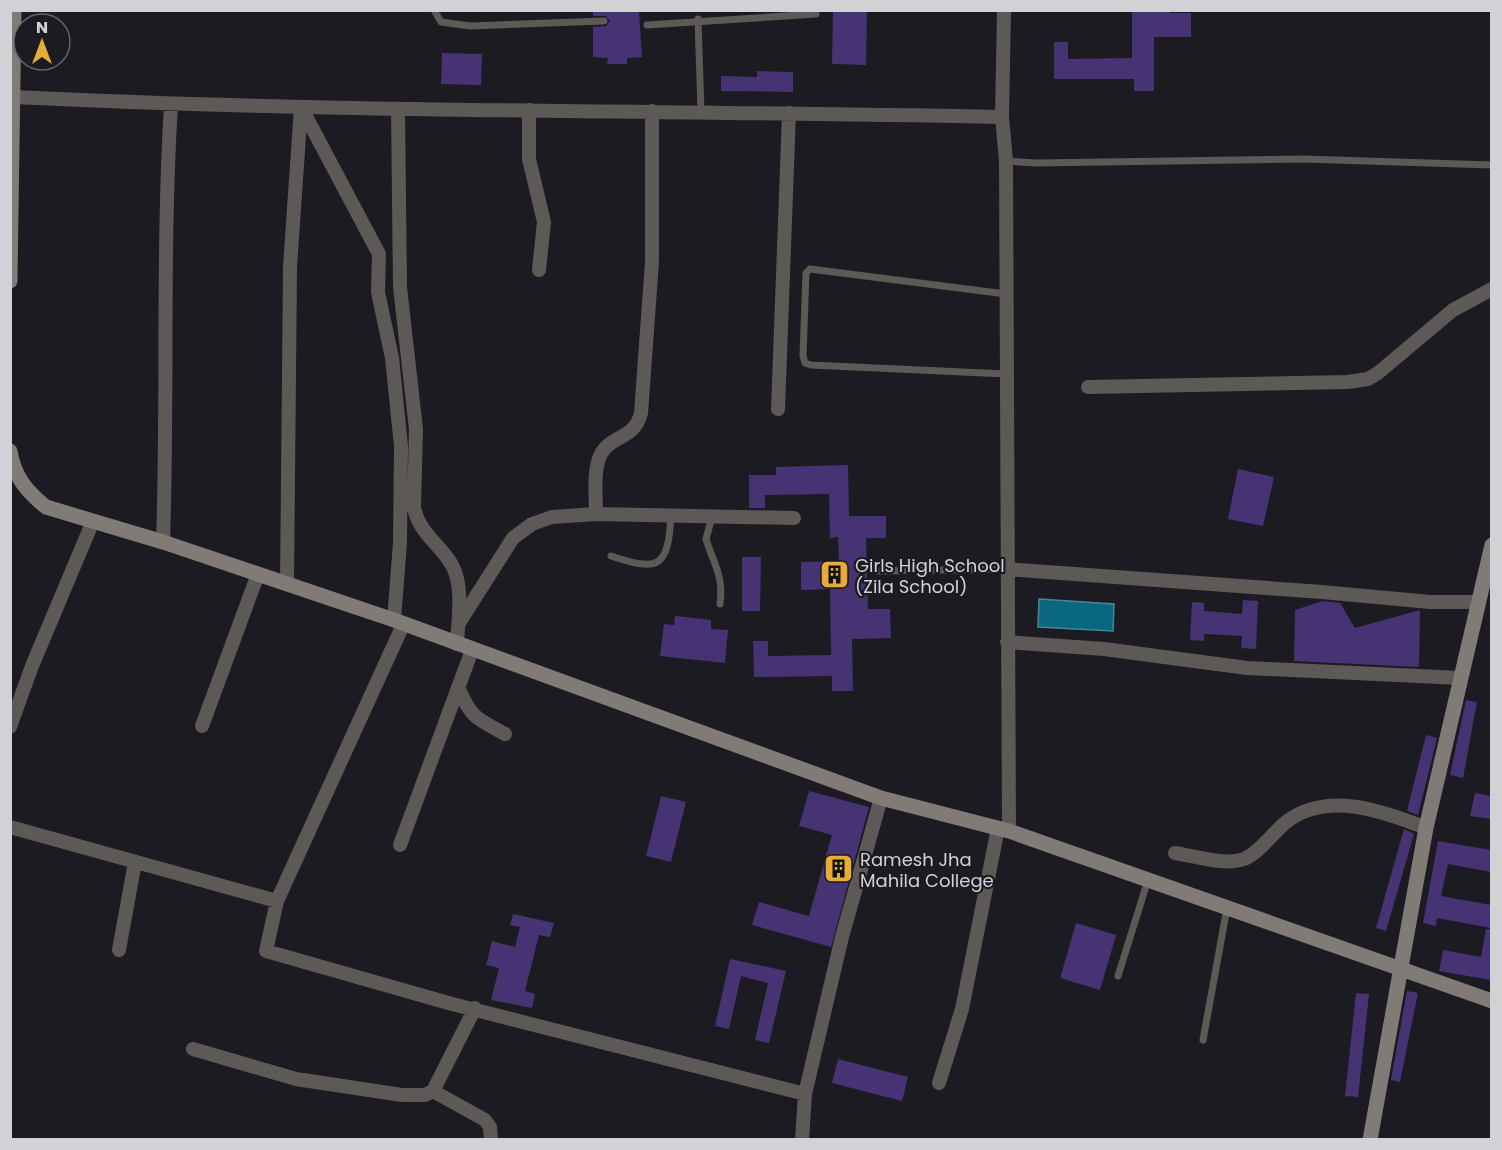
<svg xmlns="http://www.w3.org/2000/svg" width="1502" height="1150" viewBox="0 0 1502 1150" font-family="Poppins,sans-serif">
  <rect width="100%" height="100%" fill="#1c1b22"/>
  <path fill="#09677f" stroke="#458799" stroke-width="1.5" d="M 1039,599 L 1114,604 L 1113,631 L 1038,627 Z"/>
  <path fill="#463374" d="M 593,10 L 639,10 L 642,57 L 627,58 L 627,64 L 607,64 L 608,58 L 593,57 L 593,27 L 606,26 L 610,21 L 606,16 L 593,16 Z
    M 833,10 L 867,10 L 866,65 L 832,64 Z
    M 1170,10 L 1170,13 L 1191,13 L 1191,37 L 1154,37 L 1154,91 L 1134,91 L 1134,79 L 1054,79 L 1054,42 L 1068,42 L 1068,59 L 1132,58 L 1132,12 Z
    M 442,53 L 482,54 L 481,85 L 441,84 Z
    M 757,71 L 793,72 L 793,92 L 721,91 L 721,76 L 757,77 Z
    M 848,465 L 849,516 L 886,516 L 886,538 L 866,538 L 868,609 L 890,609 L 891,638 L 852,639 L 853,691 L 832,691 L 832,676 L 754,677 L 753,641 L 768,641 L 768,656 L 831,655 L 830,589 L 801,590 L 801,562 L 839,561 L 838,537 L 830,538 L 829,494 L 765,495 L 765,508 L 749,508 L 749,475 L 776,475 L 776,467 Z
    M 1238,469 L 1274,477 L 1263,526 L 1228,519 Z
    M 742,557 L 761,557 L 760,611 L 742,611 Z
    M 1243,600 L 1258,601 L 1256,649 L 1241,648 L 1242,636 L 1204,634 L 1204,641 L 1190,640 L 1192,602 L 1204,603 L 1204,611 L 1242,614 Z
    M 1322,601 L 1340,603 L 1355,628 L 1420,610 L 1419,667 L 1294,661 L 1295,610 Z
    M 675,616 L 711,620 L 711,629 L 728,630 L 725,663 L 660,656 L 664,624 L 674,625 Z
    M 1466,700 L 1477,702 L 1463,778 L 1450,775 Z
    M 1426,735 L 1437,738 L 1418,815 L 1407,811 Z
    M 809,791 L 869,807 L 831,947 L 752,925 L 759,902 L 809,916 L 832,835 L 799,826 Z
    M 1475,793 L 1491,796 L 1491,819 L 1470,816 Z
    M 661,796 L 686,802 L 671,862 L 646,856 Z
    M 1404,829 L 1414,834 L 1386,931 L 1376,928 Z
    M 1438,841 L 1491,850 L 1491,872 L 1448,864 L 1441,896 L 1491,905 L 1491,928 L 1437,918 L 1436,926 L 1423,923 Z
    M 513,914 L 554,923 L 550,937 L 539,935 L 525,991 L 535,994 L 532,1008 L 491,1000 L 499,968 L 486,965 L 492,941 L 515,947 L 520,927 L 510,925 Z
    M 1076,923 L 1116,935 L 1100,990 L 1060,978 Z
    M 1486,929 L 1491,929 L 1491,980 L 1439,971 L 1443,950 L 1481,957 Z
    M 730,959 L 786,971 L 769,1043 L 755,1040 L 768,983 L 741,976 L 729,1029 L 715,1026 Z
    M 1407,991 L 1418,993 L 1400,1082 L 1391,1080 Z
    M 1356,993 L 1369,994 L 1358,1097 L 1345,1096 Z
    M 838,1059 L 908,1077 L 902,1101 L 832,1083 Z"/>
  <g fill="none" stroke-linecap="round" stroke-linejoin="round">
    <path stroke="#5c5956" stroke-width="7" d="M 434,10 L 441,22 L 470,26 L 604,21
      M 698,19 L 701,112
      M 647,25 L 816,14
      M 1006,161 L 1036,163 L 1303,159 L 1492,165
      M 1006,294 L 810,269 L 806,273 L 803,356 L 805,363 L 811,365 L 1006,374
      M 712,517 L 706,539 C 713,563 724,575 720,604
      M 611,556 C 659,572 668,568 671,516
      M 878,571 L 1006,569
      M 1118,976 L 1148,880
      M 1203,1040 L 1227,908"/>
    <path stroke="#5c5956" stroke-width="14" d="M 1004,10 L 1002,117 L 1006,161 L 1009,831
      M 14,97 C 343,113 672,110 1002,117
      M 301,107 L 379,254 L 378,292 L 392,358 L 401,446 L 400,543 L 394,620
      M 398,109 L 400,287 L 416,429 L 414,508 C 419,533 440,544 452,565 C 464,587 458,620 457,644
      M 529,110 L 529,159 L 544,222 L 539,270
      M 1088,387 L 1348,382 L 1368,379 L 1378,373 L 1453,310 L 1492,289
      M 778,409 L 789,113
      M 596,514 C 596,497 593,472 600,456 C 609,435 635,440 641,413 L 652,262 L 652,111
      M 163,542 C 168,397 162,250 171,105
      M 1006,569 L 1322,592 L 1430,602 L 1479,602
      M 287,584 L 290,267 L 301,107
      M 459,623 L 513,538 L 532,524 L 552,517 L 596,514 L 794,518
      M 403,625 L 277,901 L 266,951 L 452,1004 L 805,1094
      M 1007,642 L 1104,649 L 1247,668 L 1461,678
      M 458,687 C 471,718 476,718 505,734
      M 202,726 L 258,574
      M 10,727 L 32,666 L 93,521
      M 10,827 L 277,901
      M 400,845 L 472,650
      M 1175,853 C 1195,856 1224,866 1244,859 C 1259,853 1273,833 1285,823 C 1326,790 1383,811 1426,828
      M 119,950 L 135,862
      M 193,1049 L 296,1079 L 402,1095 L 425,1095 L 433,1091 L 475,1008
      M 939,1083 L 962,1009 L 998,828
      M 433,1091 L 485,1120 L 490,1127 L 491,1140
      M 802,1140 L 805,1094 L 842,937 L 881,798"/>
    <path stroke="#807b77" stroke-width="15" d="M 10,281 L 14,10
      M 10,451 C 14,476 26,491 46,507 L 163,542 L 394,620 L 881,798 L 1009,831 L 1492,1001
      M 1370,1140 L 1426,828 L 1492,545"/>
  </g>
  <defs>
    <symbol id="building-square" viewBox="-11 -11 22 22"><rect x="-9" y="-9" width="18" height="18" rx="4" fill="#e7ac37" stroke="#1c1b22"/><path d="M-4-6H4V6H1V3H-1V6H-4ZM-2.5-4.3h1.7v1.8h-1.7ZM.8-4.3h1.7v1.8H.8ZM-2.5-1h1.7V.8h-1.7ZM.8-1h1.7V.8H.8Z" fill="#111"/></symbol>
  </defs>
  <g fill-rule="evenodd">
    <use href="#building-square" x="818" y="558" width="33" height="33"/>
    <use href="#building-square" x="822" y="852" width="33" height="33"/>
  </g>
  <g text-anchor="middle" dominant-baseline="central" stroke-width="4.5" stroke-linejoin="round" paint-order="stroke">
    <g font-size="18" fill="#d2d1d5" stroke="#1c1b22" text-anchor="start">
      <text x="855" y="565">Girls High School<tspan x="855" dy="21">(Zila School)</tspan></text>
      <text x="860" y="859">Ramesh Jha<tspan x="860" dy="21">Mahila College</tspan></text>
    </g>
  </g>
  <rect width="1502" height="1150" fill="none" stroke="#d2d1d5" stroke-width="24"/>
  <g transform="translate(42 42)"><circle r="28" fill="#1c1b22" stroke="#65646a" stroke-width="1.5"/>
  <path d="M0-4.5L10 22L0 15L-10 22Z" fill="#e7ac37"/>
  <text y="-9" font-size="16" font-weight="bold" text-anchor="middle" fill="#d2d1d5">N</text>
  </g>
</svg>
